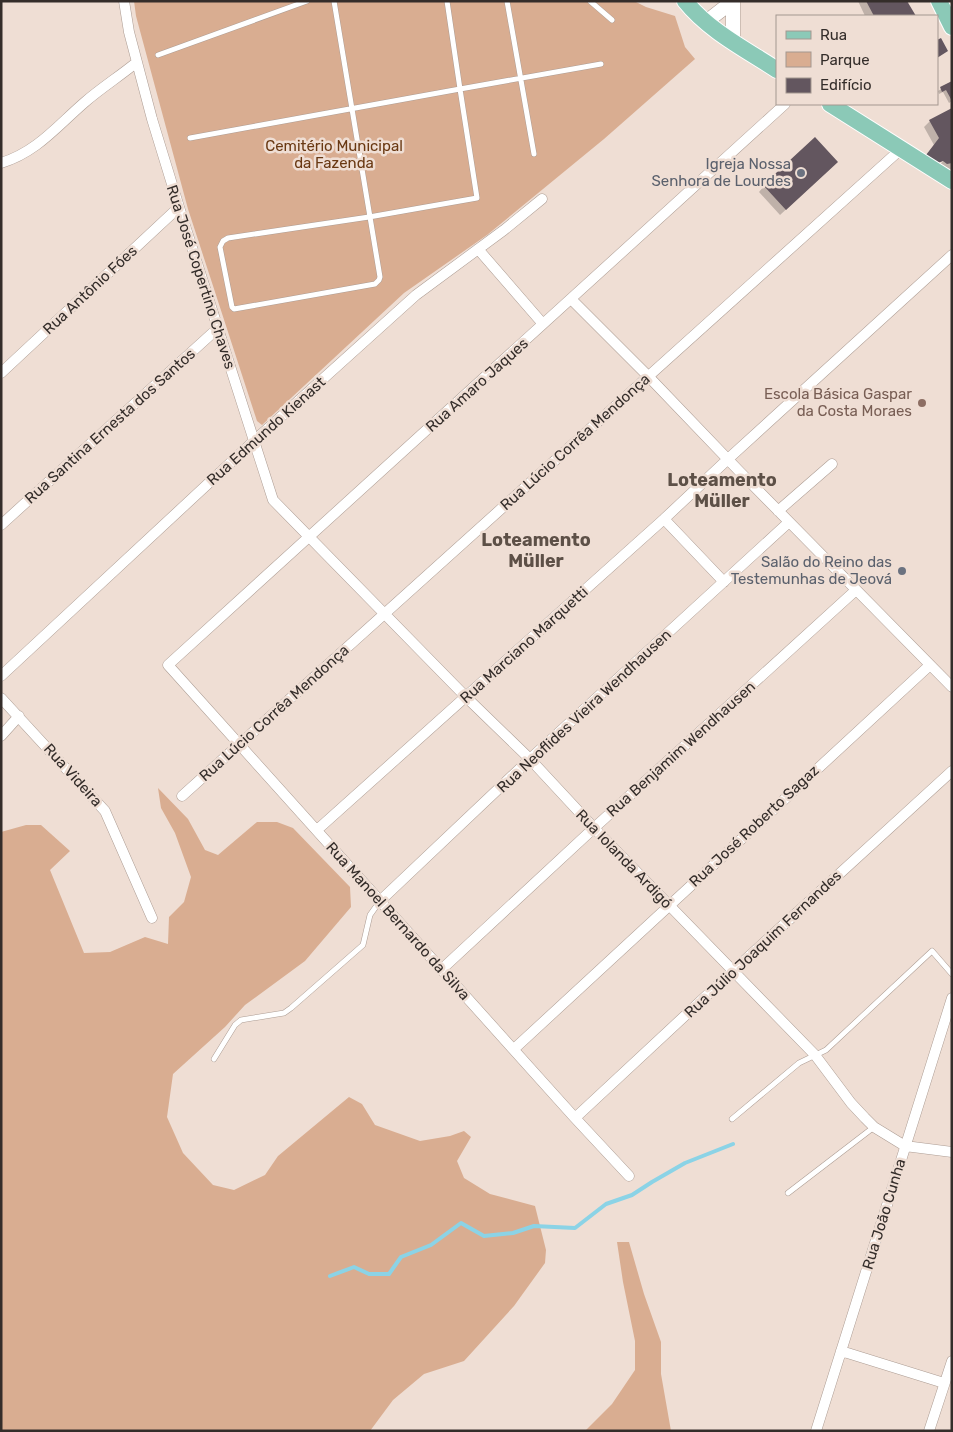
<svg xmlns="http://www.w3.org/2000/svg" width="953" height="1432" viewBox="0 0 953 1432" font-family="Rubik,sans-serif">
  <rect width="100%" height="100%" fill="#efded4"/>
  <path fill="#d9ad91" d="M 134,1 L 634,1 L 646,7 L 675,16 L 685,47 L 695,59 L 604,139 L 487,235 L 404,293 L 262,425 L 257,421 L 188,209 L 136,16 Z
    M 158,788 L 188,819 L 205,850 L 218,855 L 257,822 L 277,822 L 293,828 L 350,887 L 351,907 L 305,961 L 245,1005 L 225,1027 L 173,1074 L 167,1117 L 183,1153 L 213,1185 L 234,1190 L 265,1175 L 278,1156 L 349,1097 L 362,1104 L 375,1125 L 420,1141 L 450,1136 L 464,1131 L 471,1137 L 457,1161 L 464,1178 L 490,1194 L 535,1206 L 546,1250 L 545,1263 L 514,1306 L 464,1361 L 424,1374 L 393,1400 L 370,1431 L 1,1431 L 1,832 L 26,825 L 41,825 L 70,851 L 50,870 L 84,953 L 110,952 L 145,937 L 168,944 L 169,917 L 184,902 L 191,877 L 175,833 L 161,808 Z
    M 617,1242 L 629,1242 L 644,1294 L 661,1342 L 661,1374 L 671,1431 L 585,1431 L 612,1404 L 635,1370 L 635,1341 L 623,1282 Z"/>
  <path fill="#0003" d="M 858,1 L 911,1 L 907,3 L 914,16 L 865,16 Z
    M 952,82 L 952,101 L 949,103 L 943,92 L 939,94 L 938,91 Z
    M 952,110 L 952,171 L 950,172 L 938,167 L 944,160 L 935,165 L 934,145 L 924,127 L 930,121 Z
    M 831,168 L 780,215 L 759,192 L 764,186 Z"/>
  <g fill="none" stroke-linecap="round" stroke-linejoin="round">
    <path stroke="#8bd3e6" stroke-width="4" d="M 330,1276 L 354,1267 L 369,1274 L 389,1274 L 401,1257 L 431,1245 L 461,1223 L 484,1236 L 513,1233 L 534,1226 L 575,1228 L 606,1204 L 632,1195 L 652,1182 L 685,1163 L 733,1144"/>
  </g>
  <path fill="#63565f" d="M 866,1 L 907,1 L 916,16 L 874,16 Z
    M 941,38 L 948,51 L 937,58 L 937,40 Z
    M 952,81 L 952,101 L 946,90 L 942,92 L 940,87 Z
    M 952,108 L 952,163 L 947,164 L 943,161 L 938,163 L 926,155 L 939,138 L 929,120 Z
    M 815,137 L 838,162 L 786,210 L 763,185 Z"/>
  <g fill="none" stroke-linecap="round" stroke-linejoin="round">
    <defs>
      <path id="service" d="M 447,1 L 460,89 L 601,64
        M 507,1 L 534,154
        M 590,1 L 612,20
        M 158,55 L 307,1
        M 190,138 L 460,89 L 477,198 L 369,217 L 228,238 L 223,241 L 220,247 L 232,307 L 234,309 L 375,284 L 379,280 L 380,277 L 334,1
        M 214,1059 L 235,1025 L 241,1020 L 284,1013 L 291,1008 L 363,945 L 370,915 L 380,901
        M 732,1119 L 799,1063 L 826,1050 L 932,951 L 952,974
        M 788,1193 L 874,1127"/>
      <path id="minor" d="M 124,1 L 129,32 L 152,119 L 179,207 L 273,500 L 466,697 L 530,759 L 594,828 L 815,1055 L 851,1103 L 865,1118 L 874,1127 L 905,1146 L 952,1152
        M 1,163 C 37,152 57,126 85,102 C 101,88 120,76 137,62
        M 478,249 L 543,324
        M 571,299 L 648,376 L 740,472 L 952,687
        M 1,373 L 179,207
        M 778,511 L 832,464
        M 664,519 L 724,582
        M 1,525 L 218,328
        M 1,676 L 254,441 L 416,295 L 504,230 L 542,199
        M 1,698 L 105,811 L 152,918
        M 1,736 L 19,716
        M 182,796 L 901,149
        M 317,830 L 664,519 L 728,459 L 952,255
        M 380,901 L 530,759 L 789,522
        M 442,969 L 594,828 L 856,590
        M 514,1049 L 930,665
        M 575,1118 L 733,971 L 952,771
        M 629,1176 L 575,1118 L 168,665 L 785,104
        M 841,1351 L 944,1383
        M 816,1431 L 952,998
        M 929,1431 L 952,1361"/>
      <path id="secondary" d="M 706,22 L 733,1
        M 733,42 L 733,1"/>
      <path id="primary" d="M 685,1 C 709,31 745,49 777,70
        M 939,1 L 952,27
        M 830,104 L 952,181"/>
    </defs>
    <use href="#service" stroke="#ad9d94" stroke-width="6"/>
    <use href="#minor" stroke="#ad9d94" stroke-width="11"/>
    <use href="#secondary" stroke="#ad9d94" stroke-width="15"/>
    <use href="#primary" stroke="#fff" stroke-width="18"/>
    <use href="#service" stroke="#fff" stroke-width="5"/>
    <use href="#minor" stroke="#fff" stroke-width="10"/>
    <use href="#secondary" stroke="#fff" stroke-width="14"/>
    <use href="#primary" stroke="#8bc9b7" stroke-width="16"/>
  </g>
  <g fill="#6b7280" stroke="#efded4" stroke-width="2">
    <circle cx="801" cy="173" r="5"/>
    <circle cx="902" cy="571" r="5"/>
  </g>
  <circle fill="#8d6e63" stroke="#efded4" stroke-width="2" cx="922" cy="403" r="5"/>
  <g text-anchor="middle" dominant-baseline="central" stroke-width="5" stroke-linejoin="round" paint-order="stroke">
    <g font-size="15" fill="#693812" stroke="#efded4">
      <text x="334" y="146">Cemitério Municipal<tspan x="334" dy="17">da Fazenda</tspan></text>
    </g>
    <g font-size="15" fill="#5b616d" stroke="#efded4" text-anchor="end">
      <text x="791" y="164">Igreja Nossa<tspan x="791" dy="17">Senhora de Lourdes</tspan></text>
      <text x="892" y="562">Salão do Reino das<tspan x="892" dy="17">Testemunhas de Jeová</tspan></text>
    </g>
    <g font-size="15" fill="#342d2a" stroke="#efded4">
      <text transform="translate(201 277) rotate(72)">Rua José Copertino Chaves</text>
      <text transform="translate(90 290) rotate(-43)">Rua Antônio Fóes</text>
      <text transform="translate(477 385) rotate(-42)">Rua Amaro Jaques</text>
      <text transform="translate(110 426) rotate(-42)">Rua Santina Ernesta dos Santos</text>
      <text transform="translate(266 431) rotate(-42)">Rua Edmundo Kienast</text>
      <text transform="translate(575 442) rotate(-42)">Rua Lúcio Corrêa Mendonça</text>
      <text transform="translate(524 645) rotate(-42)">Rua Marciano Marquetti</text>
      <text transform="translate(584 711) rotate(-43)">Rua Neoflides Vieira Wendhausen</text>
      <text transform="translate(274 713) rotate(-42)">Rua Lúcio Corrêa Mendonça</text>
      <text transform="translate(681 749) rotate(-42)">Rua Benjamim Wendhausen</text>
      <text transform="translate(73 775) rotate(48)">Rua Videira</text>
      <text transform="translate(754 826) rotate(-43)">Rua José Roberto Sagaz</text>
      <text transform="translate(624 859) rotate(46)">Rua Iolanda Ardigó</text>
      <text transform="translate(398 921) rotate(48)">Rua Manoel Bernardo da Silva</text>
      <text transform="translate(763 944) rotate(-43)">Rua Júlio Joaquim Fernandes</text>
      <text transform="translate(884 1214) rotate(-73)">Rua João Cunha</text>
    </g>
    <g font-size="15" fill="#785e54" stroke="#efded4" text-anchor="end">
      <text x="912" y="394">Escola Básica Gaspar<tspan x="912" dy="17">da Costa Moraes</tspan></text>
    </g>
    <g font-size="18" font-weight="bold" fill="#5d5047" stroke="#efded4">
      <text x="722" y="480">Loteamento<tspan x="722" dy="21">Müller</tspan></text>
      <text x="536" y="540">Loteamento<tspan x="536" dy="21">Müller</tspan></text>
    </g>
  </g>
  <rect width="953" height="1432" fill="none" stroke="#342d2a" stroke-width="5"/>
  <rect x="776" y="15" width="162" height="90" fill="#efded4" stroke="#a49790"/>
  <rect x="786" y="31" width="25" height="8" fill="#8bc9b7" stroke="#a49790"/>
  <text x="820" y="40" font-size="15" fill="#342d2a">Rua</text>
  <rect x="786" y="52" width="25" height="15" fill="#d9ad91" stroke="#a49790"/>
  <text x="820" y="65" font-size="15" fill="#342d2a">Parque</text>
  <rect x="786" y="78" width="25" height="15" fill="#63565f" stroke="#a49790"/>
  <text x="820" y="90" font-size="15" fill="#342d2a">Edifício</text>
</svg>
